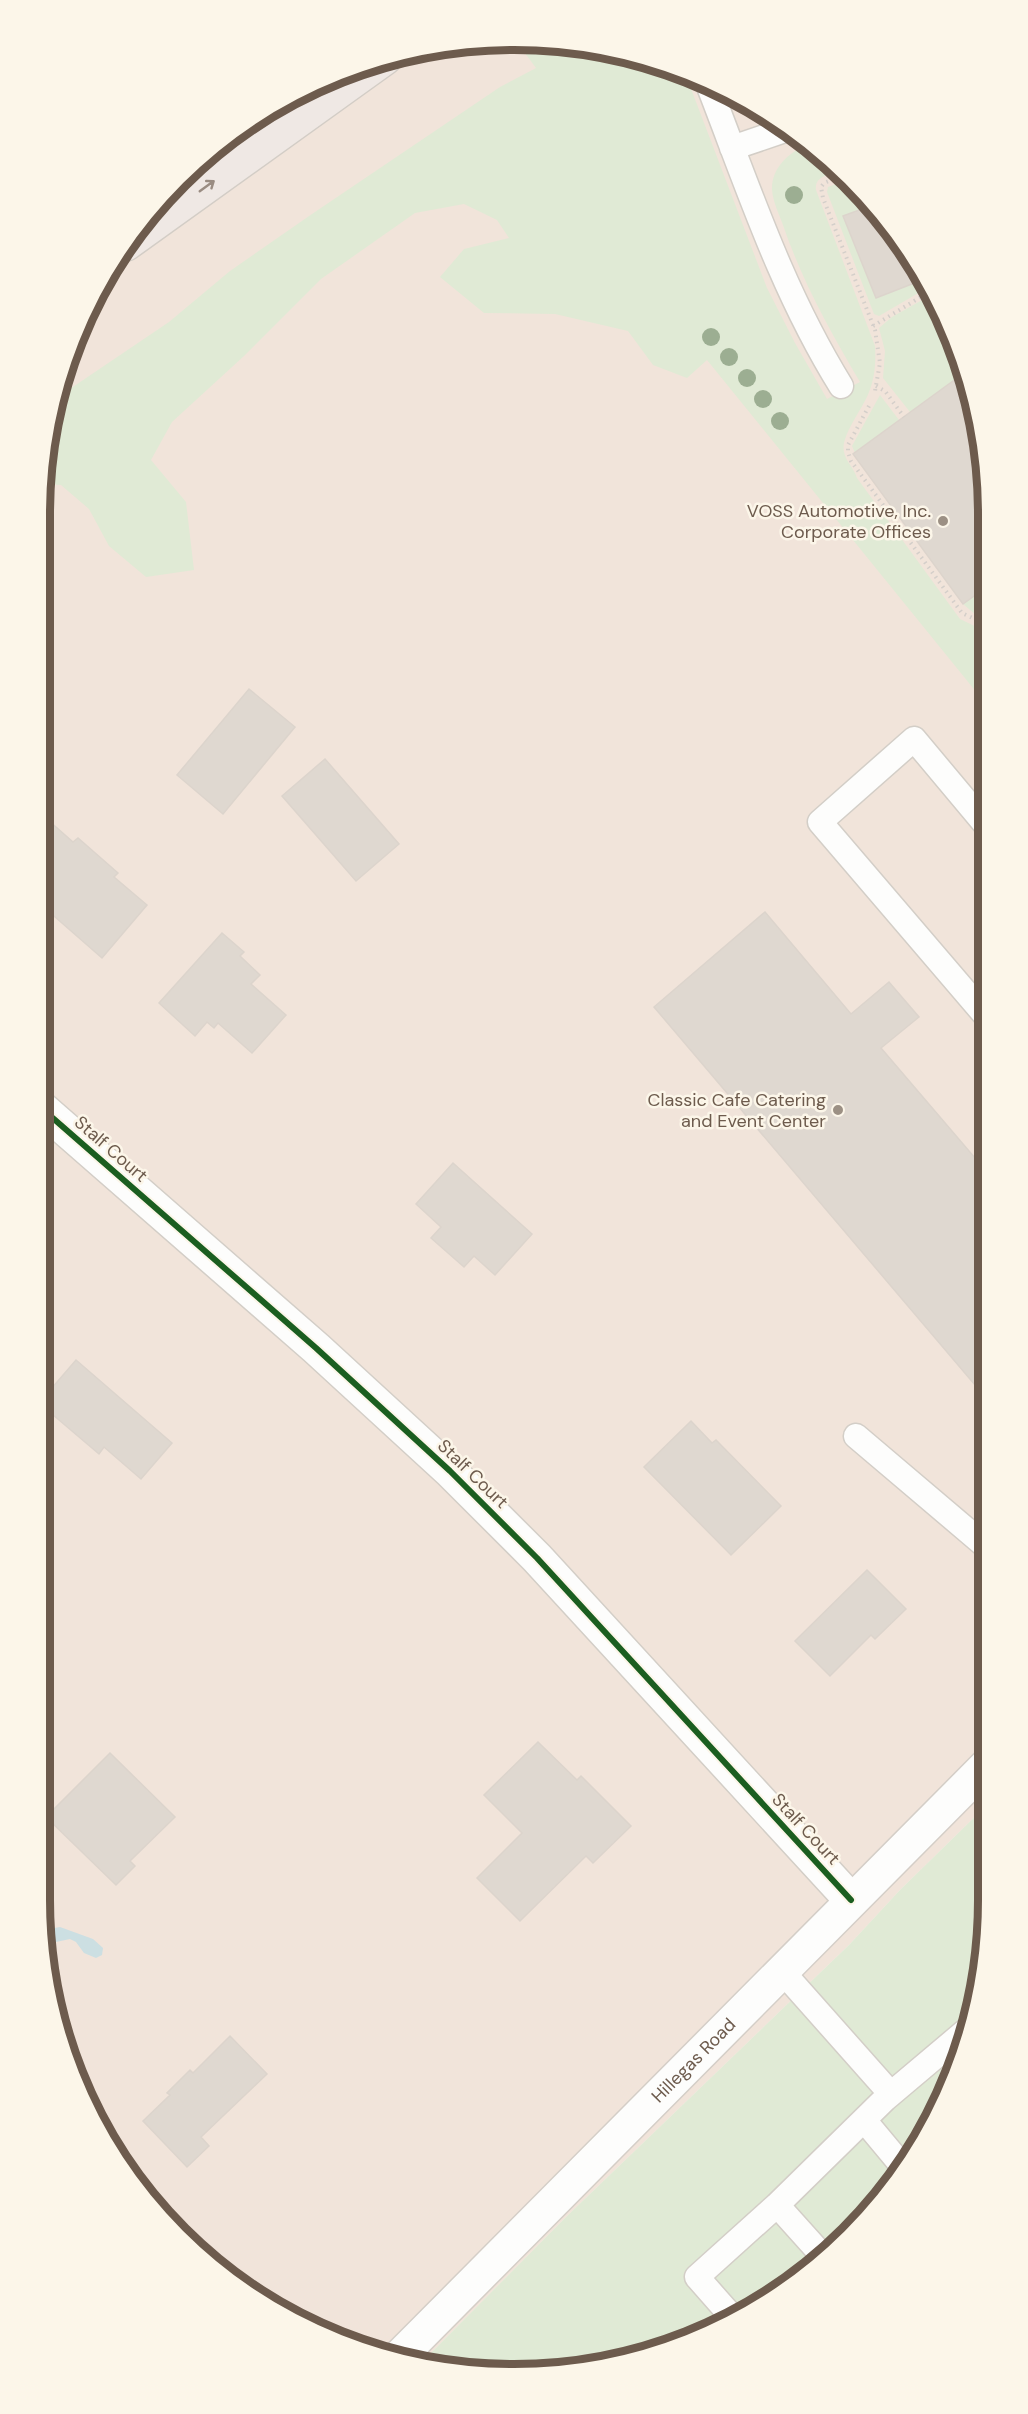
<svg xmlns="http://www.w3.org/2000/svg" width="1028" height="2414" viewBox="0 0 1028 2414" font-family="'DM Sans',sans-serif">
  <rect width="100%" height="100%" fill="#f4f1e9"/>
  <path fill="#f1e4da" d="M 483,40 L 576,43 L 667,64 L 778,119 L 891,225 L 953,332 L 985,452 L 989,1803 L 900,1890 L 849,1945 L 566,2217 L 419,2365 L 276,2311 L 157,2213 L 102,2137 L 64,2053 L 39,1900 L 39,514 L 64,361 L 103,276 L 157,201 L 225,137 L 304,88 L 391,55 Z"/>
  <path fill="#e0ead5" d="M 516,41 L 576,43 L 667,64 L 685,73 L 767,288 L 795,343 L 827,399 L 860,382 C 830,331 802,281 783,225 C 779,214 773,202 772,190 C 771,169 788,153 806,145 L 821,159 L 827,175 C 819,178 815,182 816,190 L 875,346 C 876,362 875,377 869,392 C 863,409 840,436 844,452 C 846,462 854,468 857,478 L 960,619 L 985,631 L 986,704 L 707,360 L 687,378 L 653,365 L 628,331 L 555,314 L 484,313 L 440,277 L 464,249 L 509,238 L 497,220 L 464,204 L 415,213 L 321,279 L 244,356 L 172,422 L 151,460 L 186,502 L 194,570 L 146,577 L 109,546 L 89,509 L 61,485 L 44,484 L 58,397 L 169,322 L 230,271 L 312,214 L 500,87 L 536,68 Z
    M 844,181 L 870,206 L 844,217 L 876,298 L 922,280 L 927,288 L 879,316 L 874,314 L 827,192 L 828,187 Z
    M 931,295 L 952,331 L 950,335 L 955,339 L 964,373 L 910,412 L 883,378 L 885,351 L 879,328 L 892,317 Z
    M 880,395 L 899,420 L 855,453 L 852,446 Z
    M 985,588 L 985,619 L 976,615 L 963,604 Z
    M 989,1803 L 989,1900 L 964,2053 L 926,2137 L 871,2213 L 751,2312 L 666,2350 L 576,2371 L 419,2365 L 566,2217 L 849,1945 L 900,1890 Z"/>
  <path fill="#ccdfe2" d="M 60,1927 L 93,1939 L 103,1948 L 102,1955 L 96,1958 L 84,1953 L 76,1942 L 70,1939 L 56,1942 L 47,1950 L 44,1930 Z"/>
  <path fill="#dfd8d0" stroke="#dcd4cc" stroke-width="1.5" d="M 870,206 L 891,225 L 922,280 L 876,298 L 843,216 Z
    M 964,373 L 985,452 L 985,588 L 963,604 L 853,454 Z
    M 249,689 L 295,727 L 223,814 L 177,775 Z
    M 325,759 L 399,844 L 356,881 L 282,796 Z
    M 39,812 L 73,842 L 78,838 L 118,873 L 114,877 L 147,905 L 102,958 L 39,903 Z
    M 765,912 L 851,1014 L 889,982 L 919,1017 L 881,1048 L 987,1172 L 988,1375 L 975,1385 L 654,1007 Z
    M 222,933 L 244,952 L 240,956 L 260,975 L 251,984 L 286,1015 L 252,1053 L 218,1023 L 214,1028 L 207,1022 L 195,1036 L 159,1003 Z
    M 453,1163 L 532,1234 L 495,1275 L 474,1256 L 464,1267 L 431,1238 L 441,1227 L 416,1204 Z
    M 76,1360 L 172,1443 L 141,1479 L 104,1447 L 99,1454 L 39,1403 Z
    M 691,1421 L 712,1443 L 716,1440 L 781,1506 L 731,1555 L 644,1467 Z
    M 867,1570 L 906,1609 L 875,1639 L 871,1635 L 830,1676 L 795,1641 Z
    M 538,1742 L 577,1780 L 581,1776 L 631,1826 L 593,1863 L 586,1856 L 520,1921 L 477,1878 L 522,1833 L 484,1795 Z
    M 110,1753 L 175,1817 L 130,1861 L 135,1866 L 116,1885 L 46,1817 Z
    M 230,2036 L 267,2074 L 201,2137 L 209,2146 L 187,2167 L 143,2121 L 170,2095 L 167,2093 L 190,2070 L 193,2073 Z"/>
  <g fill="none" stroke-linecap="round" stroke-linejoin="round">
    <defs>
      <path id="service" d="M 708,84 C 748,187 782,291 841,386
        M 732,148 L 788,129
        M 986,825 L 914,739 L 820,822 L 986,1016
        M 856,1436 L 988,1548
        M 781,1970 L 891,2094
        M 864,2120 L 904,2168
        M 777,2205 L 885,2099 L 968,2029
        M 734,2319 L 697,2277 L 777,2205 L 821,2254"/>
      <path id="minor" d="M 39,1106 L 316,1348 L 450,1471 L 537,1558 L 851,1900"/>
      <g id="secondary">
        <path id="s1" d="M 399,2357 L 989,1763"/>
      </g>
      <path id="motorway" d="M 126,244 L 385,58"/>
    </defs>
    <use href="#service" stroke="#d3cec7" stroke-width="27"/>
    <use href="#minor" stroke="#d3cec7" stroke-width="36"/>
    <use href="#secondary" stroke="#d4cec7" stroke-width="36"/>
    <use href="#motorway" stroke="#d3cdc6" stroke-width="36"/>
    <path stroke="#d4cfca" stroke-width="4" stroke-dasharray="1.5 4.5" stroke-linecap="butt" d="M 839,177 L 824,183 L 821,187 L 823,198 L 875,330 L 880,363 L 875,391
      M 873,326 L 929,292
      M 876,386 L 885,391 L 904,417
      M 869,406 L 848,445 L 848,452 L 851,461 L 962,613 L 985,624"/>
    <use href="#service" stroke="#fdfdfc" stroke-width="24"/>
    <use href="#minor" stroke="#fdfdfc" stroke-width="33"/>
    <use href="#secondary" stroke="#fdfdfc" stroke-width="33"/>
    <use href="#motorway" stroke="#efe8e4" stroke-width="33"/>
    <defs>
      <path id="cycleway" d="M 39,1106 L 316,1348 L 450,1471 L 537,1558 L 851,1900"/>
    </defs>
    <use href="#cycleway" stroke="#fcf6e9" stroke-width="10"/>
    <use href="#cycleway" stroke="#1b5e20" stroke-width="6"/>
  </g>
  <g fill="#9cae92">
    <circle cx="794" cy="195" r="9"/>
    <circle cx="711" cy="337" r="9"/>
    <circle cx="729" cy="357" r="9"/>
    <circle cx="747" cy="378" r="9"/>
    <circle cx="763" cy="399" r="9"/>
    <circle cx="780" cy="421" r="9"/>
  </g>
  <defs><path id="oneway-shaft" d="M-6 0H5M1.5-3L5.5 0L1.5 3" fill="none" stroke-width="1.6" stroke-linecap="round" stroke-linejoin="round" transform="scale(1.5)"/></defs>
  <use stroke="#9a8c82" href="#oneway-shaft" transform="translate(207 186) rotate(-36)"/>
  <g fill="#9c9084" stroke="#fcf6e9" stroke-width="2">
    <circle cx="943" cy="521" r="6"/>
    <circle cx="838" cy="1110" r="6"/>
  </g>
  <g text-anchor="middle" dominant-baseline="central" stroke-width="5" stroke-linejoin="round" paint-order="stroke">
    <g font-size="18" fill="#6d5b4d" stroke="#fcf6e9" text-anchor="end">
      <text x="931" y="511">VOSS Automotive, Inc.<tspan x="931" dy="21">Corporate Offices</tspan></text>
      <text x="826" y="1100">Classic Cafe Catering<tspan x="826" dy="21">and Event Center</tspan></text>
    </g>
    <g font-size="18" fill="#6d5b4d" stroke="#fcf6e9">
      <text transform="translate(111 1149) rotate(41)">Stalf Court</text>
      <text transform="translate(473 1474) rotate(44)">Stalf Court</text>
      <text transform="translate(806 1829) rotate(47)">Stalf Court</text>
      <text stroke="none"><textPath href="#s1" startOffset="418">Hillegas Road</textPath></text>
    </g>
  </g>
  <path d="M0 0H1028V2414H0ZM514 50H514A464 464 0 0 1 978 514V1900A464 464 0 0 1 514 2364H514A464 464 0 0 1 50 1900V514A464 464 0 0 1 514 50Z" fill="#fcf6e9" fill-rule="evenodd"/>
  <path fill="none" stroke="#6d5b4d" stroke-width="8" d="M514 50H514A464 464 0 0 1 978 514V1900A464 464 0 0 1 514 2364H514A464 464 0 0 1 50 1900V514A464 464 0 0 1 514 50Z"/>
</svg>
